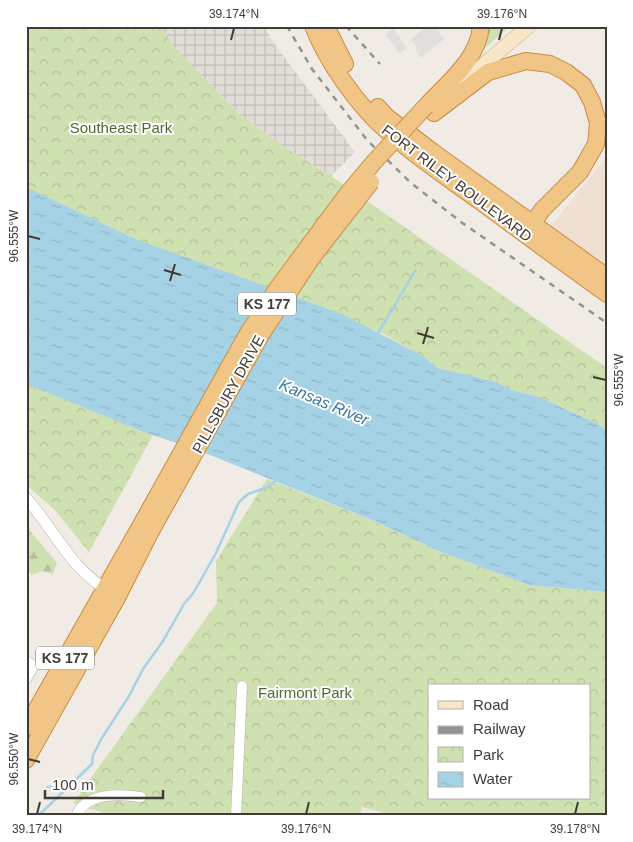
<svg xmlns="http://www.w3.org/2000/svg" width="633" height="842" viewBox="0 0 633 842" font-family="Arial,sans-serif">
  <defs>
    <pattern id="industrial-grid" width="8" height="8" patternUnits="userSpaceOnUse" patternTransform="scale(1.25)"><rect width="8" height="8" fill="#e2ddd9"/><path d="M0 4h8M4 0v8" fill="none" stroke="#c3bfbb"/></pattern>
    <pattern id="grass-tufts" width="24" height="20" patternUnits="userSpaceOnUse" patternTransform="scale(1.25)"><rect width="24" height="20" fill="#cfe0b1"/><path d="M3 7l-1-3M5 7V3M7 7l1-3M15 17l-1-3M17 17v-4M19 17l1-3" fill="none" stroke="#b3c199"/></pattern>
    <pattern id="forest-firs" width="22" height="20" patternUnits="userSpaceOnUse" patternTransform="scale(1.25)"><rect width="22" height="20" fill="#cfe0b1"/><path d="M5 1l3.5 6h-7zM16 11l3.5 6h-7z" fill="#b3c199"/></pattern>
    <pattern id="park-crowns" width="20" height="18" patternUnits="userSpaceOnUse" patternTransform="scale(1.25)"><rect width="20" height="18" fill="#cfe0b1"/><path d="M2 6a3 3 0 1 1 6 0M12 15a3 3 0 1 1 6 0" fill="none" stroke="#b3c199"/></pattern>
    <pattern id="water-ripples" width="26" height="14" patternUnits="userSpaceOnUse" patternTransform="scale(1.25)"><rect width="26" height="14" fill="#a6d2e6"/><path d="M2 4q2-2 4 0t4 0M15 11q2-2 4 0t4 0" fill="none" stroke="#90b5c6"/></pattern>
  </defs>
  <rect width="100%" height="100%" fill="#f0ebe4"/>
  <path fill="#f0e0d1" d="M 607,157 L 607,271 L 550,227 Z"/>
  <path fill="url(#industrial-grid)" d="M 160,26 L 264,26 L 273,42 L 355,152 L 331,176 L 286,148 L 239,114 L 176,49 Z"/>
  <path fill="url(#grass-tufts)" d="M 489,26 L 510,26 L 485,48 L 484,47 L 488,36 Z"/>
  <path fill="url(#forest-firs)" d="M 26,526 L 57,563 L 53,574 L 41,571 L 32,575 L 26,569 Z"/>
  <path fill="url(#park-crowns)" fill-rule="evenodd" d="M 26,26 L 160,26 L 176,49 L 239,114 L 286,148 L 331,176 L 607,368 L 607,431 L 597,423 L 536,396 L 511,390 L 497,382 L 438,368 L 423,356 L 381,333 L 138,240 L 26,187 Z
    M 26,384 L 153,435 L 89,552 L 54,509 L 26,485 Z
    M 267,479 L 372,520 L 439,551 L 529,585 L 607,592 L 607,816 L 395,816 L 362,807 L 360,816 L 112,816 L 73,803 L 217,603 L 216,561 ZM 429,686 L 589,686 L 589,798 L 429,798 Z"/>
  <path fill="#e1dedc" d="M 426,26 L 438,26 L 440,34 L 444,39 L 421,58 L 417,53 L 415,44 L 411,40 Z
    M 393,28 L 407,48 L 400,53 L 385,34 Z"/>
  <path fill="url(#water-ripples)" d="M 26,187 L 138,240 L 342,314 L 423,356 L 438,368 L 497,382 L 511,390 L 536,396 L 597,423 L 607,431 L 607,592 L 529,585 L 439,551 L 372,520 L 200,451 L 144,432 L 26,384 Z"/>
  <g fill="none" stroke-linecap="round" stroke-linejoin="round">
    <path stroke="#a6d2e6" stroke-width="2.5" d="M 377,335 L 415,271
      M 48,787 L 73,782
      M 38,816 L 92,764 L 93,755 L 102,738 L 129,696 L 143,669 L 163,641 L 184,604 L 194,592 L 216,553 L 239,502 L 248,494 L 268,487 L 276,480"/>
    <defs>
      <path id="minor" d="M 26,661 L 34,666 L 26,679
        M 76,816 C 86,792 120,794 141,797
        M 236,816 L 242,686"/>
      <path id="tertiary" d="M 26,498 C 55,530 71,571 111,592"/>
      <path id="secondary" d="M 465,83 L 482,66 L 529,26"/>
      <path id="trunk" d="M 313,26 C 327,62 358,106 387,131 C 416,157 449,179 481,202 C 523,233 565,264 607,294
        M 326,26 L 345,64
        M 426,106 C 448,82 478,60 481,26
        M 378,107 L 387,117 L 433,152 L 607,277
        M 434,113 L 488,72 L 526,61 L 550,64 L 566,72 L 583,85 L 592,102 L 598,123 L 596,144 L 580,172 L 542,210 L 527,232
        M 26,728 L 141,525
        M 26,760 L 118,596 L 151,531"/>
    </defs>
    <use href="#minor" stroke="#bab2a8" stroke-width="11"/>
    <use href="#tertiary" stroke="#bab2a8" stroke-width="12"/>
    <use href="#secondary" stroke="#cbb998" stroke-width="15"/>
    <use href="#trunk" stroke="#ca8c43" stroke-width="18"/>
    <use href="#minor" stroke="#fff" stroke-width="10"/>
    <use href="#tertiary" stroke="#fff" stroke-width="11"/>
    <use href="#secondary" stroke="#f8e7c6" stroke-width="14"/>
    <use href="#trunk" stroke="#f0c586" stroke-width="16"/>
    <path stroke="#939393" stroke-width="2.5" stroke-dasharray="6 6" stroke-linecap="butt" d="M 287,26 L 312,69 L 367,140 L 411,183 L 461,222 L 607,323
      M 346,26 L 380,64"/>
    <defs>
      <path id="trunk-bridge" d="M 141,525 L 248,333 L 279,286 L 348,193 L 374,162 L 426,106
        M 151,531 L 262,333 L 311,259 L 371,182"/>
    </defs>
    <use href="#trunk-bridge" stroke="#ca8c43" stroke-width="18" stroke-linecap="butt"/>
    <use href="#trunk-bridge" stroke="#f0c586" stroke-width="16"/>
  </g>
  <path fill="none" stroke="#413b35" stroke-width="2" d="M 231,40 L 234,28M 499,40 L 502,28M 28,236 L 40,239M 164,270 L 181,275M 170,281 L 175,264M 417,333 L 434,338M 423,344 L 428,327M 593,377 L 606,380M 28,759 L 40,762M 37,814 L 40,802M 306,814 L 309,802M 575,814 L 578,802"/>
  <g text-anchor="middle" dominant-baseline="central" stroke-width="4" stroke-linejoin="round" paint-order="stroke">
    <g fill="#fff" stroke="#7a7672" stroke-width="1">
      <rect x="238" y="292.5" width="58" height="23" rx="4"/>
      <rect x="36" y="646.5" width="58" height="23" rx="4"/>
    </g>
    <g font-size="14" font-weight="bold" fill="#413b35">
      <text x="267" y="304">KS 177</text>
      <text x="65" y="658">KS 177</text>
    </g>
    <g font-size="15" fill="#4b6b2f" stroke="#fff">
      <text x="121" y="127">Southeast Park</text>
      <text x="305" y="692">Fairmont Park</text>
    </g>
    <g font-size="15" fill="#413b35" stroke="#fff">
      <text transform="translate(457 183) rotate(37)">FORT RILEY BOULEVARD</text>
      <text transform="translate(228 394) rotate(-61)">PILLSBURY DRIVE</text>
    </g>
    <g font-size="16" font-style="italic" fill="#397998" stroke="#fff">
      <text transform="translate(324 402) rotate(23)">Kansas River</text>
    </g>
  </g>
  <rect width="633" height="842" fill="none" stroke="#ffffff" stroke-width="55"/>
  <rect x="428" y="684" width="162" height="115" fill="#ffffff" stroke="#b3b1ae"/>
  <rect x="438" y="701" width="25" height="8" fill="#f8e7c6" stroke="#b3b1ae"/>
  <text x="473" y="710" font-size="15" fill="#413b35">Road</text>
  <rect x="438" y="726" width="25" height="8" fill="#939393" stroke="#b3b1ae"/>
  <text x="473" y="734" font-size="15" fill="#413b35">Railway</text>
  <rect x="438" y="747" width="25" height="15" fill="url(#park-crowns)" stroke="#b3b1ae"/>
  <text x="473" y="760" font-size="15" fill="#413b35">Park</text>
  <rect x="438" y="772" width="25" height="15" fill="url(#water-ripples)" stroke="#b3b1ae"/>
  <text x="473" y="784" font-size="15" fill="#413b35">Water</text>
  <path d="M45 790v8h118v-8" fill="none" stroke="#413b35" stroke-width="2.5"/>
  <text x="52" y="790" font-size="15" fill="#413b35" stroke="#ffffff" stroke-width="4" paint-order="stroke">100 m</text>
  <rect x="28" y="28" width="578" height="786" fill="none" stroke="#413b35" stroke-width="2"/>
  <g font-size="12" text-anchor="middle" fill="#413b35">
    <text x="234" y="18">39.174°N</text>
    <text x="502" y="18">39.176°N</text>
    <text transform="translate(14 236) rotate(-90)" y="4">96.555°W</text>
    <text transform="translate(619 380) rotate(-90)" y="4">96.555°W</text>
    <text transform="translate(14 759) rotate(-90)" y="4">96.550°W</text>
    <text x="37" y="833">39.174°N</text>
    <text x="306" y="833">39.176°N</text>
    <text x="575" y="833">39.178°N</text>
  </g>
</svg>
